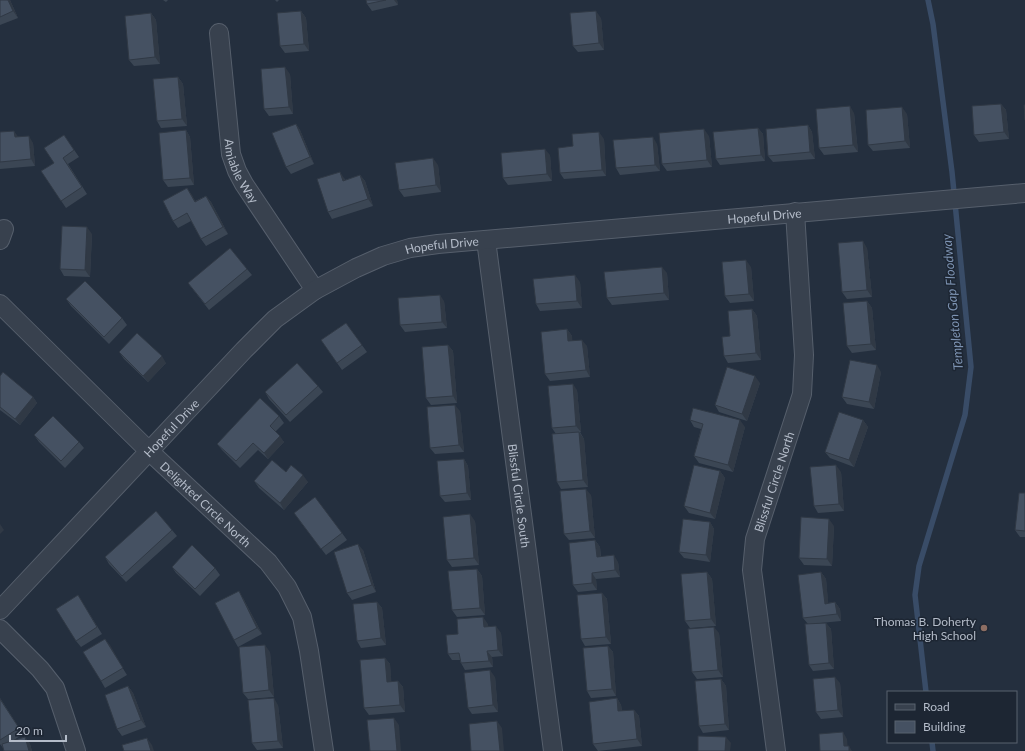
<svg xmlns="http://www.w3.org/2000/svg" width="1025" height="751" viewBox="0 0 1025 751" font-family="Lato,sans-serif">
  <rect width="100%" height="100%" fill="#242f3e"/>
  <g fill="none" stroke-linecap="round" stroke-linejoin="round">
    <path stroke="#394c67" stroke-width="5.5" d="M 926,692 L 915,595 L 919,566 L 965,415 L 971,367 L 952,172 L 933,24 L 928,0
      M 932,742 L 933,751"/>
    <defs>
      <g id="street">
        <path id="s1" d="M 219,33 L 231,154 L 237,171 L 244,184 L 315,290"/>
        <path d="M 0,240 L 4,229"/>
        <path id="s2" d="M 486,240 L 553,751"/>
        <path id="s3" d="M 0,304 L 149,451 L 268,562 L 287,587 L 302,617 L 309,651 L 324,751"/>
        <path id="s4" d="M 0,610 L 244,350 L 275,319 L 315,290 L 356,268 L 383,256 L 410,248 L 438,244 L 1025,193"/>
        <path d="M 0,629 L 40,669 L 55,688 L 76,751"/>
        <path id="s5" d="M 776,751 L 752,570 L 755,539 L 802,394 L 804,355 L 795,212"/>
      </g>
    </defs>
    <use href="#street" stroke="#565f6c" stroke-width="20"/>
    <use href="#street" stroke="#38414e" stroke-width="18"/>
  </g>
  <path fill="#3b4654" d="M 0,0 L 10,0 L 18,18 L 0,25 Z
    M 163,0 L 168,0 L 166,2 Z
    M 275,0 L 279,0 L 277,2 Z
    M 366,0 L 397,0 L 398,5 L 372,11 L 367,4 Z
    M 301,11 L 306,18 L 309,51 L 285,53 L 280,46 Z
    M 151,13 L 156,20 L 160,64 L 134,66 L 129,60 Z
    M 601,18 L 604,50 L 578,52 L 573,46 Z
    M 290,74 L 293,114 L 269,116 L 264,109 Z
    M 178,77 L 183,84 L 187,126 L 161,128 L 157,121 Z
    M 1001,104 L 1006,110 L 1009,139 L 979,142 L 974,135 Z
    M 854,113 L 858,152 L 824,155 L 819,148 Z
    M 907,114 L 910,148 L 873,151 L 868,145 Z
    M 296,124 L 300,130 L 314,164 L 291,174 L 286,167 Z
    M 808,125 L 812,132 L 815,159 L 773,162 L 768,156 Z
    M 758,128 L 763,134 L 765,161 L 720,165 L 716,159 Z
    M 186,130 L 190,137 L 194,185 L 168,187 L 163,180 Z
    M 0,132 L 19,137 L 33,143 L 35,166 L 0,169 Z
    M 64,135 L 79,157 L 68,164 L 87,194 L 66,208 L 41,171 L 54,163 Z
    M 709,136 L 712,167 L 667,171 L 662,164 Z
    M 604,139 L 606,176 L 564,179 L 560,173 L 573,146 Z
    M 657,144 L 660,171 L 620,175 L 616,168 Z
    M 550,155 L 552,181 L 508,185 L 503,178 Z
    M 438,165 L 441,192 L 404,197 L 399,190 Z
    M 360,175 L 365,181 L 373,206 L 332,219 L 328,212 L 344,178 L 345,180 Z
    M 187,188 L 195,201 L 206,196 L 211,202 L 228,234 L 206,246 L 201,239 L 191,221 L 178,228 L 173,221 Z
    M 92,234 L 90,277 L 64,276 L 60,269 Z
    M 867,248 L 872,297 L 847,299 L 842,292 Z
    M 751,267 L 754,301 L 730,303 L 725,296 Z
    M 247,269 L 252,275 L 209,310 L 188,283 Z
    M 667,273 L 669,300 L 612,305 L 607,298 Z
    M 580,282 L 582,308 L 540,311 L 536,304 Z
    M 66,299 L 122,318 L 127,325 L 109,344 L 71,306 Z
    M 444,301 L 447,328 L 405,332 L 400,325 Z
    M 867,301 L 872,308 L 876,350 L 852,353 L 847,346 Z
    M 752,309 L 757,316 L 761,360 L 728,363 L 724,356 L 730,336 Z
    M 346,323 L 367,352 L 342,370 L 321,340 Z
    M 567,329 L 572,336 L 572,341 L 587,346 L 590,377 L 550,381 L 545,374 Z
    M 448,345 L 453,351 L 457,403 L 431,405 L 426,398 Z
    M 119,352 L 166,363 L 148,382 L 124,359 Z
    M 881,372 L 874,409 L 847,404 L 842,397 Z
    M 0,376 L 33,397 L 37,403 L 20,425 L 0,410 Z
    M 760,383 L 747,421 L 719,412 L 715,405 Z
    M 318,386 L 323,392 L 290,422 L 269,399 L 265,392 Z
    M 577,390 L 581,432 L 580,432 L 584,439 L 588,487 L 561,489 L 557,482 L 556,434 L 552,428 Z
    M 460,411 L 464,452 L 435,454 L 430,448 Z
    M 279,416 L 284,423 L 275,432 L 284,442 L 268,459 L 258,450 L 240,468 L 222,450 L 217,444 Z
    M 690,420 L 745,427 L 733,472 L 699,463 L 694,456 L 701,429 L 694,427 Z
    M 863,420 L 868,427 L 854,467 L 830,458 L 825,452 Z
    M 34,435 L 79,442 L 84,448 L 65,468 L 39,442 Z
    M 464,459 L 468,466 L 471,500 L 445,502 L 440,496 Z
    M 720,471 L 725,478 L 715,519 L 689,513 L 684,506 Z
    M 286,472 L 308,482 L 284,510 L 259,488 L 254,481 Z
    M 841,472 L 844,511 L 818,513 L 814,506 Z
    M 1025,493 L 1025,537 L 1020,537 L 1015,530 Z
    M 591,495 L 595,538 L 569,540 L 564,534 Z
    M 299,520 L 342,533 L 347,540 L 326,555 Z
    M 475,521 L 479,565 L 452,567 L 447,560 Z
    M 710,522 L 714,529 L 710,562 L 684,558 L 679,552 Z
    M 834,526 L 832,566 L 804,565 L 799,558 Z
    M 172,530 L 177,536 L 126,582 L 109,564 L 105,557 Z
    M 595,540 L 600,547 L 601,557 L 618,562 L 620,577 L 596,579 L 597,590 L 578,592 L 573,585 Z
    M 363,550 L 376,592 L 352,600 L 347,593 Z
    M 172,567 L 215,568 L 220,575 L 200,596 L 176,573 Z
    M 477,569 L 482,576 L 485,615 L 457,617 L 452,610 Z
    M 707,572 L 712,579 L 716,626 L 690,628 L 685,621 Z
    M 821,572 L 826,579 L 828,603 L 835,602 L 840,609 L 841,621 L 810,624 L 826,623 L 831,629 L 834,669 L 813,671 L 809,665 L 808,624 L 803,618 Z
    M 602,593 L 607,599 L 611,644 L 585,646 L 581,639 Z
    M 243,598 L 262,634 L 238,647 L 234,640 Z
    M 82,602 L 102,634 L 81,647 L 76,641 Z
    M 377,602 L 382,608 L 386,645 L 361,648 L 357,641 Z
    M 488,624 L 488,627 L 501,633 L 503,656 L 492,657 L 493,667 L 465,670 L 461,663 L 460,660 L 452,660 L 448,654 L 458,634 Z
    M 719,633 L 723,677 L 697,679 L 692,672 Z
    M 105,639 L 127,675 L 105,688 L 101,681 Z
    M 608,646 L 613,652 L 616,696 L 591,698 L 587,691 Z
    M 270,652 L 274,697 L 248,699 L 243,693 Z
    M 385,658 L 390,664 L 391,682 L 398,681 L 403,687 L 405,712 L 369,715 L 364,708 Z
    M 495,677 L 498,712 L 472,714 L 468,708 Z
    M 721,679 L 726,686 L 729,730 L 703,733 L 699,726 Z
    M 840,683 L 843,717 L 821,719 L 816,712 Z
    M 128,686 L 133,693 L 146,727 L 122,736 L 117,729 Z
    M 0,698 L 23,734 L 14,740 L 25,737 L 30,744 L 32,751 L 4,751 L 3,748 L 0,744 Z
    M 617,698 L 621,705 L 622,711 L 634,710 L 639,716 L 642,746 L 598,751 L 593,744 Z
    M 278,705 L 283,748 L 257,750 L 252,743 Z"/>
  <path fill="#303945" d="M 8,0 L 10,0 L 18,18 L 13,11 Z
    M 394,0 L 397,0 L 398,5 Z
    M 301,11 L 306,18 L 309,51 L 304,44 Z
    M 596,11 L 601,18 L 604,50 L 599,43 Z
    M 151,13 L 156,20 L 160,64 L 155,57 Z
    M 285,67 L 290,74 L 293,114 L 289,107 Z
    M 178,77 L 183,84 L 187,126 L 182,119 Z
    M 1001,104 L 1006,110 L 1009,139 L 1004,132 Z
    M 850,106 L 854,113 L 858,152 L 853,145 Z
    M 902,107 L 907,114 L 910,148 L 905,141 Z
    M 296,124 L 300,130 L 314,164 L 310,157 Z
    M 808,125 L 812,132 L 815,159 L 810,152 Z
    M 758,128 L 763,134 L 765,161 L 761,155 Z
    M 704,129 L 709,136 L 712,167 L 707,160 Z
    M 186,130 L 190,137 L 194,185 L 190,178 Z
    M 14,131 L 19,138 L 15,137 Z
    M 599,132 L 604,139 L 606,176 L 602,170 Z
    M 29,136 L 33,143 L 35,166 L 31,159 Z
    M 653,137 L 657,144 L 660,171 L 655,165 Z
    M 545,149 L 550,155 L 552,181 L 547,174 Z
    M 433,158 L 438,165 L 441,192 L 436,185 Z
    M 340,172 L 344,178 L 347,187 L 343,181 Z
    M 360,175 L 365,181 L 373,206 L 368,199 Z
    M 187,188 L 192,195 L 199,208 L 195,202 Z
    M 206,196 L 211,202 L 228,234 L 223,227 Z
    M 87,227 L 92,234 L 90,277 L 85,270 Z
    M 863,241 L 867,248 L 872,297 L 867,290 Z
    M 746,260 L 751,267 L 754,301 L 749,294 Z
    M 662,267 L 667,273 L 669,300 L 664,293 Z
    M 575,275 L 580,282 L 582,308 L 577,301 Z
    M 440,295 L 444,301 L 447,328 L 442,322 Z
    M 867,301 L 872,308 L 876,350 L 871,344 Z
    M 752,309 L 757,316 L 761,360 L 756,353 Z
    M 567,329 L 572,336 L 573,348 L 568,341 Z
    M 582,340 L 587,346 L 590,377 L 586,370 Z
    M 448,345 L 453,351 L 457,403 L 453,396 Z
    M 162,356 L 166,363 L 148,382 L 143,376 Z
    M 877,365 L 881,372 L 874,409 L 869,402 Z
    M 755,376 L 760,383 L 747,421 L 742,414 Z
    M 573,384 L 577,390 L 581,432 L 576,426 Z
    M 33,397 L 37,403 L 20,425 L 15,419 Z
    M 455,405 L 460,411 L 464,452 L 459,445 Z
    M 740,420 L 745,427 L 733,472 L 728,465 Z
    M 863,420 L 868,427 L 854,467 L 849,460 Z
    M 579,432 L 584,439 L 588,487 L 583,480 Z
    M 280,436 L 284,442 L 268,459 L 264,453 Z
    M 464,459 L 468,466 L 471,500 L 467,493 Z
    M 836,465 L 841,472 L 844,511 L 839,504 Z
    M 720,471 L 725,478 L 715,519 L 710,513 Z
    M 303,475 L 308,482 L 284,510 L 280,503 Z
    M 586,489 L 591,495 L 595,538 L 590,531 Z
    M 470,514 L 475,521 L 479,565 L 474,558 Z
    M 829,519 L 834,526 L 832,566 L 827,559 Z
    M 710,522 L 714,529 L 710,562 L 706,555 Z
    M 0,524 L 4,530 L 0,534 Z
    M 595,540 L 600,547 L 601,564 L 597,557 Z
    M 358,544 L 363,550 L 376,592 L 372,585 Z
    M 614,555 L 618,562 L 620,577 L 615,570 Z
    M 477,569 L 482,576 L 485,615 L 480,608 Z
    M 707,572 L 712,579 L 716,626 L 711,619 Z
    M 821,572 L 826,579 L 829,610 L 825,604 Z
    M 592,573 L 596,579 L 597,590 L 592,583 Z
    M 239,591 L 243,598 L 262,634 L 257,628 Z
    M 602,593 L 607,599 L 611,644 L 606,637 Z
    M 377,602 L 382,608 L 386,645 L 381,638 Z
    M 835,602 L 840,609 L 841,621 L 837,614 Z
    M 483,617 L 488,624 L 489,634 L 484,627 Z
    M 826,623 L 831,629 L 834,669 L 829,663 Z
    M 496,626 L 501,633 L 503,656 L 498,650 Z
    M 714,627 L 719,633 L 723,677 L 718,670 Z
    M 105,639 L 110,645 L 127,675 L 123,668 Z
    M 265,645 L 270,652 L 274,697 L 269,690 Z
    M 608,646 L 613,652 L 616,696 L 612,689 Z
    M 487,651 L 492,657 L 493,667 L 489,661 Z
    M 385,658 L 390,664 L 392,689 L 387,682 Z
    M 490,670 L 495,677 L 498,712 L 493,705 Z
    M 835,677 L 840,683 L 843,717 L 838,710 Z
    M 721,679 L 726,686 L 729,730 L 725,724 Z
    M 398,681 L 403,687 L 405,712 L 400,705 Z
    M 128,686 L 133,693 L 146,727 L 141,720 Z
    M 274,698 L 278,705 L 283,748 L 278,741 Z
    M 617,698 L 621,705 L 623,718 L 618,711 Z
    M 634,710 L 639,716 L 642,746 L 637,739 Z
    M 394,718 L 399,725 L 401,751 L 397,751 Z
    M 497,721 L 502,728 L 504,751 L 500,751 Z
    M 843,732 L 847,739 L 848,751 L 844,746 Z
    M 25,737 L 30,744 L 32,751 L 29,751 Z
    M 726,737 L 731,743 L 730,751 L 725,751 Z
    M 147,738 L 152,745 L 154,751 L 151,751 Z
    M 849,746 L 852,751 L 849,751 Z"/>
  <path fill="#455162" stroke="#303945" d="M 0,0 L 8,0 L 13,11 L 0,17 Z
    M 366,0 L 386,0 L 367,4 Z
    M 301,11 L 304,44 L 280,46 L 277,13 Z
    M 596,11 L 599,43 L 573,46 L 570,13 Z
    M 151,13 L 155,57 L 129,60 L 125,16 Z
    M 285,67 L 289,107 L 264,109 L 261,69 Z
    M 178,77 L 182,119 L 157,121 L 153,79 Z
    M 1001,104 L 1004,132 L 974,135 L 972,106 Z
    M 1024,105 L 1025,105 L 1025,120 Z
    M 850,106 L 853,145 L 819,148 L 816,109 Z
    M 902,107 L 905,141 L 868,145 L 866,110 Z
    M 296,124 L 310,157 L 286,167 L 272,133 Z
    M 808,125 L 810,152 L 768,156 L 766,129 Z
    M 758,128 L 761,155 L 716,159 L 713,132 Z
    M 704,129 L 707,160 L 662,164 L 659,133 Z
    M 186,130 L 190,178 L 163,180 L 159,133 Z
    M 14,131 L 15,137 L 29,136 L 31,159 L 0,162 L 0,132 Z
    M 599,132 L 602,170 L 560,173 L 558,148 L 573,146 L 572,134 Z
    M 64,135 L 74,150 L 63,158 L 82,187 L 61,201 L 41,171 L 54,163 L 44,148 Z
    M 653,137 L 655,165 L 616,168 L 613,140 Z
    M 545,149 L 547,174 L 503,178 L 501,153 Z
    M 433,158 L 436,185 L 399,190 L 395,163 Z
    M 340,172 L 343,181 L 360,175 L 368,199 L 328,212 L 317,179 Z
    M 187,188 L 195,202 L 206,196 L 223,227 L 201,239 L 187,213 L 173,221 L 163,201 Z
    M 62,226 L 87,227 L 85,270 L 60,269 Z
    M 863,241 L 867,290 L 842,292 L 838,243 Z
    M 230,248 L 247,269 L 205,304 L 188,283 Z
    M 746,260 L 749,294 L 725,296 L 722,262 Z
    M 662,267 L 664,293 L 607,298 L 604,272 Z
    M 575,275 L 577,301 L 536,304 L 533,279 Z
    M 85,281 L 122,318 L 104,337 L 66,299 Z
    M 440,295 L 442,322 L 400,325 L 398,298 Z
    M 867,301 L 871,344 L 847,346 L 843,303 Z
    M 752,309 L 756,353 L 724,356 L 722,337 L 730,336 L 728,311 Z
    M 346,323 L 362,345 L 337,363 L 321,340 Z
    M 567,329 L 568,341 L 582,340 L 586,370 L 545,374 L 541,332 Z
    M 137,333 L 162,356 L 143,376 L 119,352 Z
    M 448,345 L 453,396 L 426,398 L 422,347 Z
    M 850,360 L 877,365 L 869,402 L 842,397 Z
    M 297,363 L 318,386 L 286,415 L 265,392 Z
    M 727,367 L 755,376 L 742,414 L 715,405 Z
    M 3,372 L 33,397 L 15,419 L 0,407 L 0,376 Z
    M 573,384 L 576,426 L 552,428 L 548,386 Z
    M 260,398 L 279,416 L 270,426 L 280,436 L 264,453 L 253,443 L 236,461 L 217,444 Z
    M 455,405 L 459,445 L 430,448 L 427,407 Z
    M 693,408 L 740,420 L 728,465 L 694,456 L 703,424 L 690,420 Z
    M 839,412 L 863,420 L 849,460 L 825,452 Z
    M 53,416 L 79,442 L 61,461 L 34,435 Z
    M 579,432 L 583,480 L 557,482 L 552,434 Z
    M 464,459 L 467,493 L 440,496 L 437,461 Z
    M 272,460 L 286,472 L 291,465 L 303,475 L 280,503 L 254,481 Z
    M 694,465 L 720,471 L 710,513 L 684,506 Z
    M 836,465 L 839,504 L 814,506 L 810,467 Z
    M 586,489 L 590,531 L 564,534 L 560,491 Z
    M 1019,493 L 1025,493 L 1025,531 L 1015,530 Z
    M 315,497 L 342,533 L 321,549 L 294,513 Z
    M 156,511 L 172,530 L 122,576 L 105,557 Z
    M 470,514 L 474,558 L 447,560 L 443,517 Z
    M 801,517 L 829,519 L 827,559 L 799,558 Z
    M 683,519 L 710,522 L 706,555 L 679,552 Z
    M 595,540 L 597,557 L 614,555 L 615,570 L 592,573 L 592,583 L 573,585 L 569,543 Z
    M 358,544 L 372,585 L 347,593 L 334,552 Z
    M 192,545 L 215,568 L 195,589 L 172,567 Z
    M 477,569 L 480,608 L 452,610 L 448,571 Z
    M 707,572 L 711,619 L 685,621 L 681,574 Z
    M 821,572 L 825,604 L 835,602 L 837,614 L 803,618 L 798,575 Z
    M 239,591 L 257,628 L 234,640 L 215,603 Z
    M 602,593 L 606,637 L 581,639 L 577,595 Z
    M 78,595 L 97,627 L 76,641 L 56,609 Z
    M 377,602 L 381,638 L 357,641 L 353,604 Z
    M 483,617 L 484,627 L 496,626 L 498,650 L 487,651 L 489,661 L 461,663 L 459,653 L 448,654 L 446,635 L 458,634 L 457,619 Z
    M 826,623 L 829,663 L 809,665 L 805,624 Z
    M 714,627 L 718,670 L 692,672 L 688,629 Z
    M 105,639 L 123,668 L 101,681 L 83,652 Z
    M 265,645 L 269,690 L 243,693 L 239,647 Z
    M 608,646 L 612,689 L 587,691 L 583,648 Z
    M 385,658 L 387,682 L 398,681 L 400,705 L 364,708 L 360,660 Z
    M 490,670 L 493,705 L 468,708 L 464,673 Z
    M 835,677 L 838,710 L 816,712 L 813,679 Z
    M 721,679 L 725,724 L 699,726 L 695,681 Z
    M 128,686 L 141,720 L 117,729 L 105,695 Z
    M 274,698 L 278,741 L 252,743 L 248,700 Z
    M 617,698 L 618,711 L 634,710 L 637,739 L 593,744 L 589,702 Z
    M 0,699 L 19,728 L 0,740 Z
    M 394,718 L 397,751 L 370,751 L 367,720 Z
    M 497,721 L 500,751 L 471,751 L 469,724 Z
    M 843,732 L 844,746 L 849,746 L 849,751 L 820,751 L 819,734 Z
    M 698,736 L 726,737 L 725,751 L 698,751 Z
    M 25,737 L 29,751 L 4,751 L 2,744 Z
    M 147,738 L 151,751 L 124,751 L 122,745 Z"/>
  <circle fill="#8d6e63" stroke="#1d2633" stroke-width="1.5" cx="984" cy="628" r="4"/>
  <g text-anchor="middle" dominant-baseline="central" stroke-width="3" stroke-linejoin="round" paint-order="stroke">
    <g font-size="12" fill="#b4bcc9" stroke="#1d2633">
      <text stroke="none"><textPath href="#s1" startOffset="141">Amiable Way</textPath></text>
      <text stroke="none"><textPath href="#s4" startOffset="910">Hopeful Drive</textPath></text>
      <text stroke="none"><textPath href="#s4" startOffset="586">Hopeful Drive</textPath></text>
      <text stroke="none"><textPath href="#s4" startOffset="250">Hopeful Drive</textPath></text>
      <text stroke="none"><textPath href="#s5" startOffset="274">Blissful Circle North</textPath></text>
      <text stroke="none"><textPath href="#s2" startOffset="258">Blissful Circle South</textPath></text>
      <text stroke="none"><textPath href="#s3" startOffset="287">Delighted Circle North</textPath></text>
    </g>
    <g font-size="12" fill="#b4bcc9" stroke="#1d2633" text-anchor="end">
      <text x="976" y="621">Thomas B. Doherty<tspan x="976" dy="14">High School</tspan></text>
    </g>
    <g font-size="13" font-style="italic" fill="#7c92b1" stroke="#1d2633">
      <text transform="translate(952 302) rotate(-95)">Templeton Gap Floodway</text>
    </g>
  </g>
  <rect x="887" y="691" width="130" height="52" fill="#1d2633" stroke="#59626f"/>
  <rect x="895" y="704" width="20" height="6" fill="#38414e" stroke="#59626f"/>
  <text x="923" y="711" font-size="12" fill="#b4bcc9">Road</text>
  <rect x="895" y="721" width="20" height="12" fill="#455162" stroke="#59626f"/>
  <text x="923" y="731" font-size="12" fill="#b4bcc9">Building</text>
  <path d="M10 735v6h56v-6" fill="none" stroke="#b4bcc9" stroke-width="2"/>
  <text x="16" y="735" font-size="12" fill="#b4bcc9" stroke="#1d2633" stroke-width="3" paint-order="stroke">20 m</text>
</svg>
